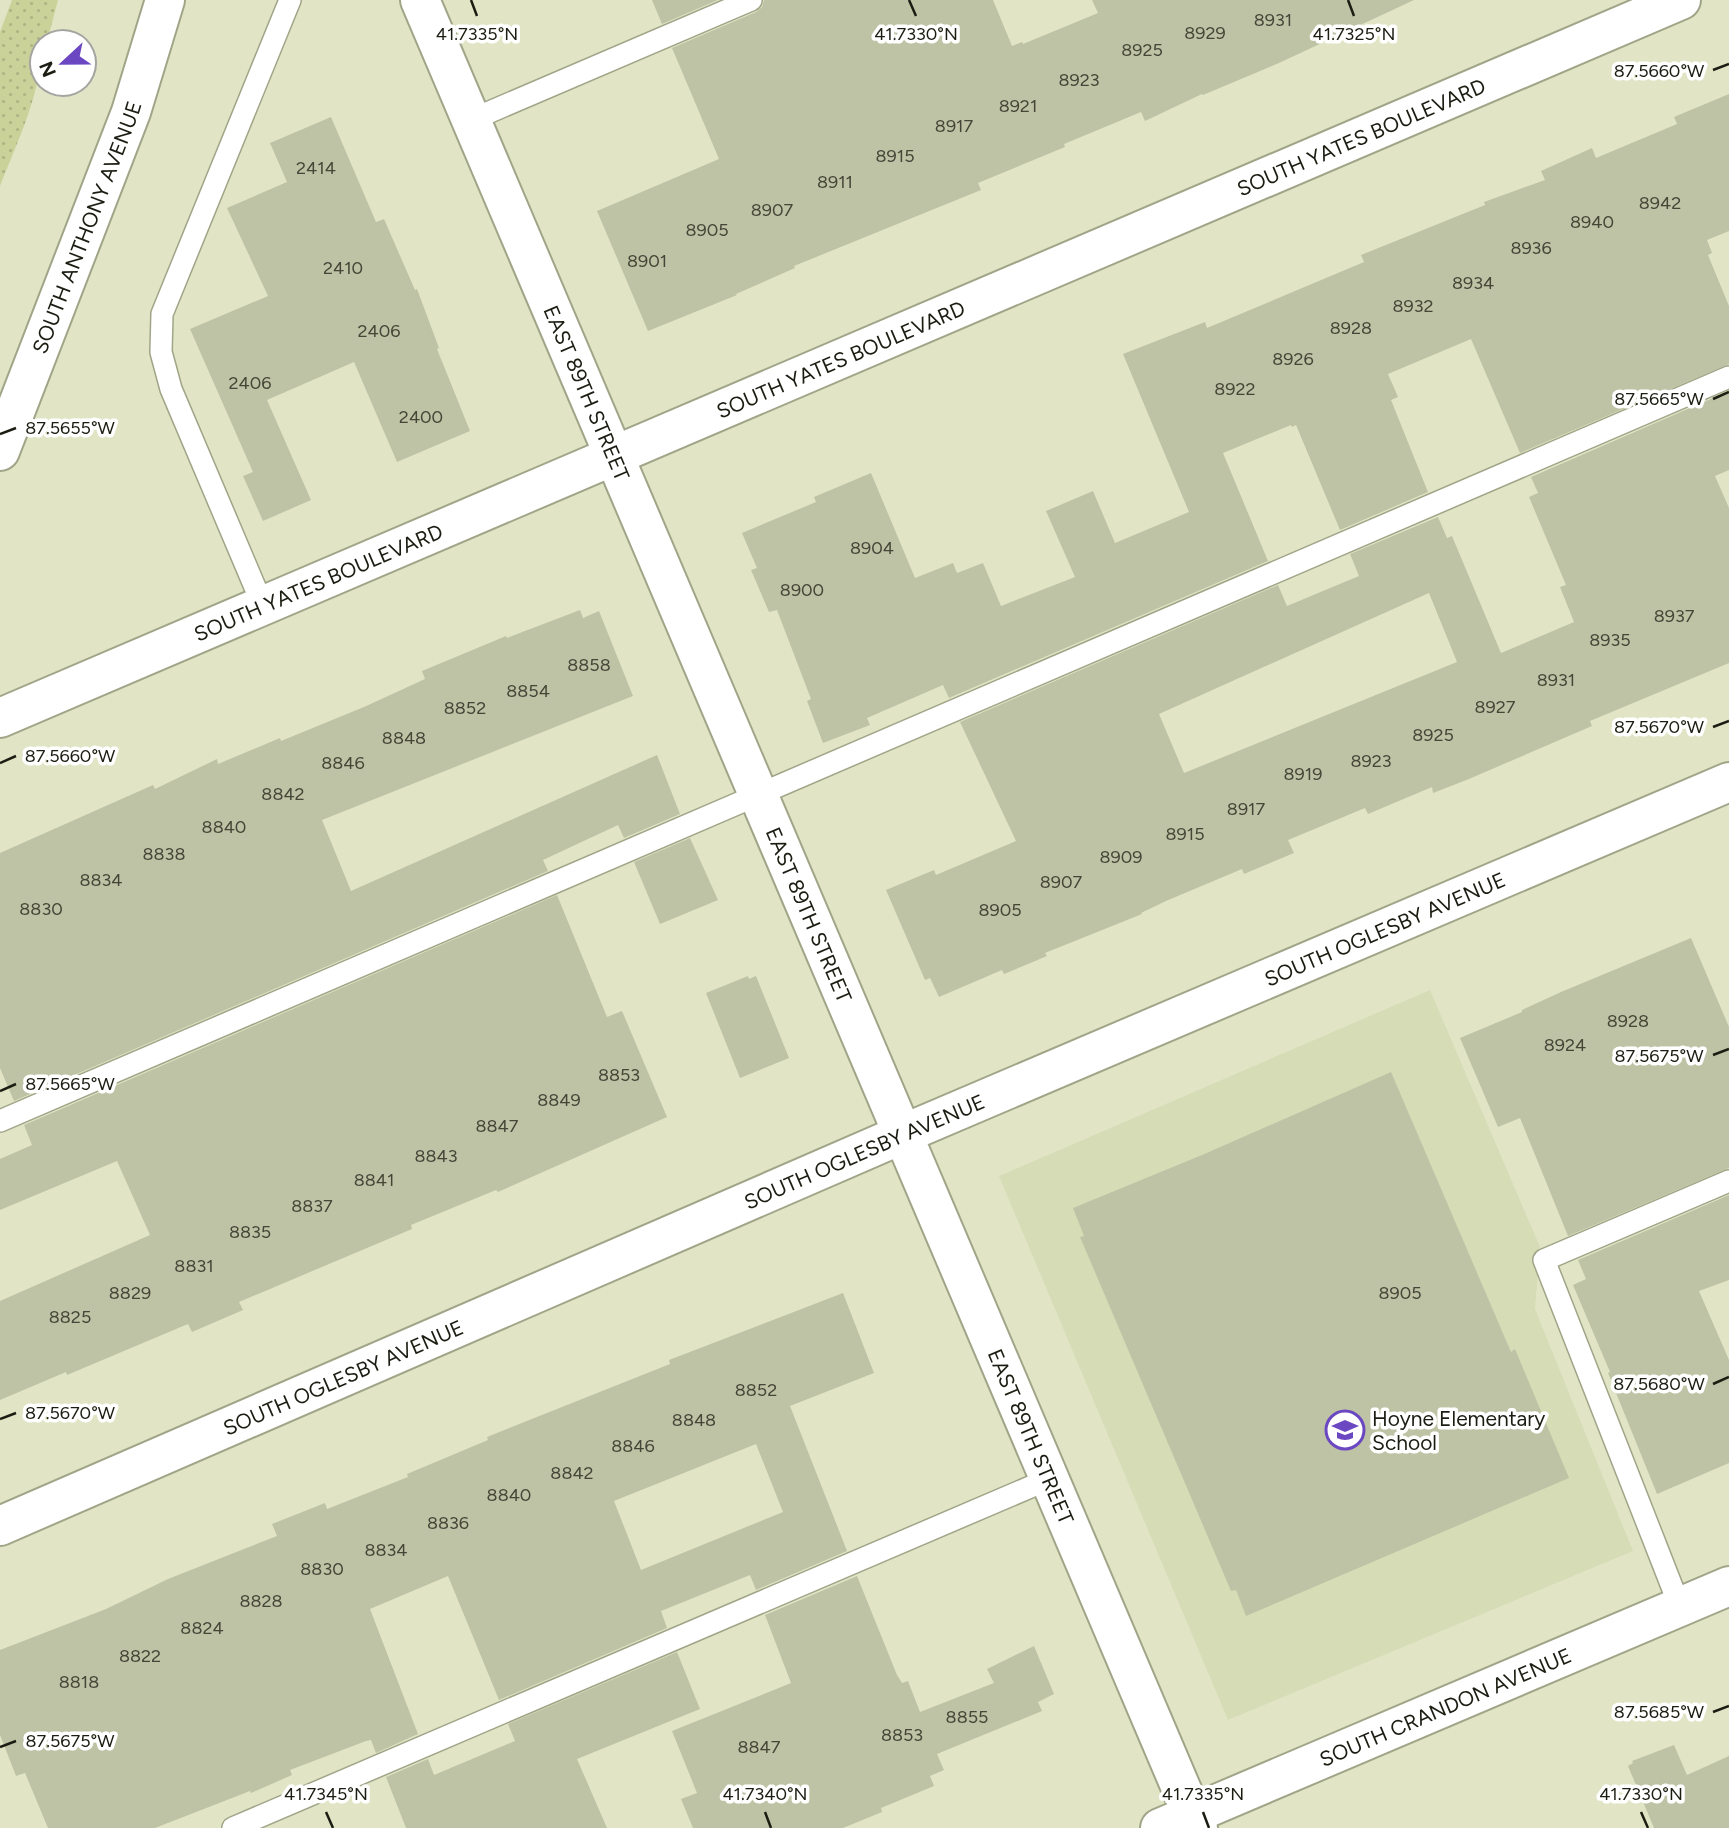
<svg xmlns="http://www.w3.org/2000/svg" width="1729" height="1828" viewBox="0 0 1729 1828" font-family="Figtree,sans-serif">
  <defs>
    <pattern id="grass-dots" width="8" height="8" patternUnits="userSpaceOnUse" patternTransform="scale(1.75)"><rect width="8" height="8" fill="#cbd299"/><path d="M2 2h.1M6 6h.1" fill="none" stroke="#aeb483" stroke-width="1.8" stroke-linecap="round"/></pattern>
  </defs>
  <rect width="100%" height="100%" fill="#e1e5c6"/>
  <path fill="#d6dcb6" d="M 1430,990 L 1540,1247 L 1535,1309 L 1633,1551 L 1228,1720 L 999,1176 Z"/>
  <path fill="url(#grass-dots)" d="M 12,0 L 58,0 L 47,42 L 42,42 C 42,92 18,140 0,186 L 0,32 Z"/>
  <path fill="#bfc3a5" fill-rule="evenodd" d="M 652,0 L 718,0 L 662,24 Z
    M 764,0 L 993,0 L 1012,46 L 1022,42 L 1023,44 L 1098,13 L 1092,0 L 1414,0 L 1279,63 L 1203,95 L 1202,94 L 1145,121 L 1141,112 L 1064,144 L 1065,147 L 978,183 L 981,190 L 794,266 L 795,268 L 736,294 L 737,295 L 648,331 L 597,211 L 719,159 L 672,48 L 756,12 L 762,7 Z
    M 1729,94 L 1729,231 L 1707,240 L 1712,253 L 1708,255 L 1729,306 L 1729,364 L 1520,453 L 1471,339 L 1388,374 L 1398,397 L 1391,400 L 1428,492 L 1340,530 L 1296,425 L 1292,427 L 1291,425 L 1223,453 L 1268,561 L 949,698 L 943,685 L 867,718 L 870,725 L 823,743 L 807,701 L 811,699 L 777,610 L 769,612 L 751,570 L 757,568 L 742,533 L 816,502 L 814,497 L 871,473 L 915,578 L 953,563 L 957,573 L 983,563 L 1001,606 L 1075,577 L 1046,511 L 1093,491 L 1115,543 L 1189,512 L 1123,354 L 1205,322 L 1207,328 L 1364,262 L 1361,255 L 1485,205 L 1484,202 L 1545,180 L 1541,171 L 1592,148 L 1596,158 L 1677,124 L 1674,117 Z
    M 331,117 L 376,222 L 384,219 L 415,290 L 417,289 L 439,348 L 437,349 L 470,431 L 397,462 L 354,362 L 267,400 L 311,500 L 263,521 L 243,476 L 253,472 L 190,329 L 268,296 L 227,208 L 287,182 L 270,143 Z
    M 1729,391 L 1729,470 L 1715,476 L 1729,508 L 1729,663 L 1590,721 L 1592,726 L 1469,779 L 1433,793 L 1432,787 L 1368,814 L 1365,808 L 1288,840 L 1294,853 L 1244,874 L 1242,869 L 1166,901 L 1141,913 L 1142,914 L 1045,953 L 1047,956 L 1004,974 L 1002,970 L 939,997 L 930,978 L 925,980 L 886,890 L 934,870 L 936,875 L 1016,841 L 960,722 L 1278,585 L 1287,606 L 1359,576 L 1350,554 L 1438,517 L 1447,538 L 1452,536 L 1501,653 L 1574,622 L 1560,587 L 1566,585 L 1529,497 L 1538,493 L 1531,477 ZM 1429,593 L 1457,662 L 1184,773 L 1159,714 Z
    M 580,610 L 583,618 L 599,611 L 633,696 L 322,820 L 351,891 L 657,755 L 680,814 L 624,838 L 618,825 L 543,860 L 548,871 L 14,1101 L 0,1068 L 0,853 L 153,785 L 155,789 L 217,759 L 218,764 L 280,738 L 281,741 L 364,707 L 425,679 L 422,671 L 506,636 L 507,638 Z
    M 690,838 L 718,900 L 660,924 L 634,862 Z
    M 557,895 L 607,1017 L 622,1011 L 667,1117 L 498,1192 L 496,1190 L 411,1225 L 412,1229 L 239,1302 L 243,1310 L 192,1332 L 188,1324 L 67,1375 L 66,1372 L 0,1400 L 0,1301 L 150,1235 L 117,1161 L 0,1210 L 0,1159 L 32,1145 L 24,1125 Z
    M 1691,938 L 1729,1027 L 1729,1168 L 1568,1236 L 1520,1118 L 1498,1127 L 1460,1038 L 1522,1012 L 1522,1010 L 1561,992 Z
    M 748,976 L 749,979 L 756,976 L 789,1058 L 740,1078 L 706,993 Z
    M 1391,1072 L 1511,1352 L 1515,1349 L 1569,1478 L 1246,1616 L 1236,1590 L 1231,1591 L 1080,1237 L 1084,1236 L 1073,1208 L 1202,1155 Z
    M 1729,1195 L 1729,1280 L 1699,1291 L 1729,1360 L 1729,1463 L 1657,1494 L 1608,1373 L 1610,1372 L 1573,1285 L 1586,1279 L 1578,1260 Z
    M 843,1293 L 874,1373 L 790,1406 L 847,1551 L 756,1590 L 750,1575 L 661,1611 L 667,1628 L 499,1700 L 448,1576 L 370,1609 L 418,1734 L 376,1753 L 371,1740 L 366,1741 L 290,1770 L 292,1775 L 251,1793 L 250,1791 L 155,1828 L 48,1828 L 25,1773 L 16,1776 L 0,1735 L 0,1650 L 106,1609 L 168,1579 L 277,1536 L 272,1524 L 325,1503 L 327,1509 L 408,1477 L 407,1474 L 488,1440 L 487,1437 L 670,1364 L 669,1360 ZM 756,1444 L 783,1512 L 641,1570 L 614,1501 Z
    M 857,1576 L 897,1675 L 902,1683 L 908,1681 L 920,1712 L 994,1683 L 987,1669 L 1034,1646 L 1054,1694 L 1038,1702 L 1042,1711 L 937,1754 L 944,1770 L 930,1776 L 934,1786 L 881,1808 L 882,1812 L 843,1828 L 693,1828 L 681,1799 L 697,1793 L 672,1731 L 791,1683 L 765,1615 Z
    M 677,1652 L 700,1709 L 577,1759 L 607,1828 L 406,1828 L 386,1777 L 428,1759 L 434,1775 L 515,1741 L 508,1724 Z
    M 1674,1745 L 1687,1775 L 1729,1756 L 1729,1828 L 1654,1828 L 1628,1766 L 1633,1763 L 1632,1761 Z"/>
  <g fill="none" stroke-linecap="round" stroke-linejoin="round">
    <defs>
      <path id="lane" d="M 471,120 L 751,0
        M 263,606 L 171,389 L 161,352 L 162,314 L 290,0
        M 0,1121 L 1729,377
        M 1680,1607 L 1544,1260 L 1729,1181
        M 233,1828 L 1049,1479"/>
      <g id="street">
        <path id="s1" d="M 420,0 L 1198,1828"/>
        <path id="s2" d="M 0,718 L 1681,0"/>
        <path id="s3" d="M 0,1526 L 903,1134 L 1729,782"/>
        <path id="s4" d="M 1160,1828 L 1729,1586"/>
      </g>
      <g id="secondary">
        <path id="s5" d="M 0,451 L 131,112 L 165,0"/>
      </g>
    </defs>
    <use href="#lane" stroke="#a1a588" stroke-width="24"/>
    <use href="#street" stroke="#a1a588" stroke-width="42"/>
    <use href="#secondary" stroke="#a1a588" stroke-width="42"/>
    <use href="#lane" stroke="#fff" stroke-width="21"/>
    <use href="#street" stroke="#fff" stroke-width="38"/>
    <use href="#secondary" stroke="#fff" stroke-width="38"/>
  </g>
  <path fill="none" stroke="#1c1d12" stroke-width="2.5" d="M 471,0 L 477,16M 909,0 L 916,16M 1348,0 L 1354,16M 1713,70 L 1729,64M 1713,399 L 1729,392M 0,434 L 16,428M 1713,727 L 1729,721M 0,763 L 16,756M 1713,1055 L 1729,1049M 0,1091 L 16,1084M 1713,1384 L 1729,1377M 0,1419 L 16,1413M 1713,1712 L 1729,1706M 0,1747 L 16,1741M 326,1812 L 333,1828M 765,1812 L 771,1828M 1203,1812 L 1209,1828M 1641,1812 L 1648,1828"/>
  <defs>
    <symbol id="school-ring" viewBox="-11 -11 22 22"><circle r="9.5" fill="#fff" stroke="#6b48c1" stroke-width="1.5"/><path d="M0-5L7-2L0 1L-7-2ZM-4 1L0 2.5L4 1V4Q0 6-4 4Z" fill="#6b48c1"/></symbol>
  </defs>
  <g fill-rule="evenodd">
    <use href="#school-ring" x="1323" y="1408" width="44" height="44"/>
  </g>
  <g text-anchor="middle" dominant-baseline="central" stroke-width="7" stroke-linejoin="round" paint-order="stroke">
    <g font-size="18" fill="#454637">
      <text x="1273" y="20">8931</text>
      <text x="1205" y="33">8929</text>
      <text x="1142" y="50">8925</text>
      <text x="1079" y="80">8923</text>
      <text x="1018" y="106">8921</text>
      <text x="954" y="126">8917</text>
      <text x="895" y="156">8915</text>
      <text x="316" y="168">2414</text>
      <text x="835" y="182">8911</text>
      <text x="1660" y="203">8942</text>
      <text x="772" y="210">8907</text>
      <text x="1592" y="222">8940</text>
      <text x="707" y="230">8905</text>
      <text x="1531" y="248">8936</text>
      <text x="647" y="261">8901</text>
      <text x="343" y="268">2410</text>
      <text x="1473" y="283">8934</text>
      <text x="1413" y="306">8932</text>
      <text x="1351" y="328">8928</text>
      <text x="379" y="331">2406</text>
      <text x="1293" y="359">8926</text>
      <text x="250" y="383">2406</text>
      <text x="1235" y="389">8922</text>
      <text x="421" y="417">2400</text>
      <text x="872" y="548">8904</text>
      <text x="802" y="590">8900</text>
      <text x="1674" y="616">8937</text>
      <text x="1610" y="640">8935</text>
      <text x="589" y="665">8858</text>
      <text x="1556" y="680">8931</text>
      <text x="528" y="691">8854</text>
      <text x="1495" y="707">8927</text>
      <text x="465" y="708">8852</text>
      <text x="1433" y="735">8925</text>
      <text x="404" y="738">8848</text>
      <text x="1371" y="761">8923</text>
      <text x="343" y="763">8846</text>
      <text x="1303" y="774">8919</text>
      <text x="283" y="794">8842</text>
      <text x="1246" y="809">8917</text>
      <text x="224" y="827">8840</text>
      <text x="1185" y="834">8915</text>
      <text x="164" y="854">8838</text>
      <text x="1121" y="857">8909</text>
      <text x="101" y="880">8834</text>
      <text x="1061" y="882">8907</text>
      <text x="41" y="909">8830</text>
      <text x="1000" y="910">8905</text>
      <text x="1628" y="1021">8928</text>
      <text x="1565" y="1045">8924</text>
      <text x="619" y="1075">8853</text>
      <text x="559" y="1100">8849</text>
      <text x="497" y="1126">8847</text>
      <text x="436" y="1156">8843</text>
      <text x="374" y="1180">8841</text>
      <text x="312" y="1206">8837</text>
      <text x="250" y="1232">8835</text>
      <text x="194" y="1266">8831</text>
      <text x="130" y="1293">8829</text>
      <text x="1400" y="1293">8905</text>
      <text x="70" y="1317">8825</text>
      <text x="756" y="1390">8852</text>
      <text x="694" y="1420">8848</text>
      <text x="633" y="1446">8846</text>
      <text x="572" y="1473">8842</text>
      <text x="509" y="1495">8840</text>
      <text x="448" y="1523">8836</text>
      <text x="386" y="1550">8834</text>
      <text x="322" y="1569">8830</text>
      <text x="261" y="1601">8828</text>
      <text x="202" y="1628">8824</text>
      <text x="140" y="1656">8822</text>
      <text x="79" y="1682">8818</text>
      <text x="967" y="1717">8855</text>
      <text x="902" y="1735">8853</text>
      <text x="759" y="1747">8847</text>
    </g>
    <g font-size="21" fill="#1c1d12" stroke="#fff">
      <text stroke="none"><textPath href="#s2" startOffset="1480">SOUTH YATES BOULEVARD</textPath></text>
      <text stroke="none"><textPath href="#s5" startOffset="240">SOUTH ANTHONY AVENUE</textPath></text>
      <text stroke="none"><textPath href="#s2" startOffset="914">SOUTH YATES BOULEVARD</textPath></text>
      <text stroke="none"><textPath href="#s1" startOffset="427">EAST 89TH STREET</textPath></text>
      <text stroke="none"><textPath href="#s2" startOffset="346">SOUTH YATES BOULEVARD</textPath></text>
      <text stroke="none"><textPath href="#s1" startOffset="994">EAST 89TH STREET</textPath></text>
      <text stroke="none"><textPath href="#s3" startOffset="1508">SOUTH OGLESBY AVENUE</textPath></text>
      <text stroke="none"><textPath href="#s3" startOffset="942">SOUTH OGLESBY AVENUE</textPath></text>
      <text stroke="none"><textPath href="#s3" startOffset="374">SOUTH OGLESBY AVENUE</textPath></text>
      <text stroke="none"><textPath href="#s1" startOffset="1561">EAST 89TH STREET</textPath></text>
      <text stroke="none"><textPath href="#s4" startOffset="310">SOUTH CRANDON AVENUE</textPath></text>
    </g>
    <g font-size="21" fill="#1c1d12" stroke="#fff" text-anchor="start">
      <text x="1372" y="1418">Hoyne Elementary<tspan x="1372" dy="24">School</tspan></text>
    </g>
  </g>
  <g font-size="18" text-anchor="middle" fill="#1c1d12" stroke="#fff" stroke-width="7" stroke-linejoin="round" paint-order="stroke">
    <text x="1354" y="40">41.7325°N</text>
    <text x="477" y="40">41.7335°N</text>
    <text x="916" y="40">41.7330°N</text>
    <text x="1659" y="77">87.5660°W</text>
    <text x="1659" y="405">87.5665°W</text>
    <text x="70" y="434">87.5655°W</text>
    <text x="1659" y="733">87.5670°W</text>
    <text x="70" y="762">87.5660°W</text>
    <text x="1659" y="1062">87.5675°W</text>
    <text x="70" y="1090">87.5665°W</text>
    <text x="1659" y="1390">87.5680°W</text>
    <text x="70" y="1419">87.5670°W</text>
    <text x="1659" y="1718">87.5685°W</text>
    <text x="70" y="1747">87.5675°W</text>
    <text x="326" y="1800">41.7345°N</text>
    <text x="765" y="1800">41.7340°N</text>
    <text x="1203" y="1800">41.7335°N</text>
    <text x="1641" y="1800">41.7330°N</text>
  </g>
  <g transform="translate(63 63) rotate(248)"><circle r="33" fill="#ffffff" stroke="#a4a5a0" stroke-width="2"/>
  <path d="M0-5L12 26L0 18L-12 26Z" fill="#6b48c1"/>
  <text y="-10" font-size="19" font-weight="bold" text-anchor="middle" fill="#1c1d12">N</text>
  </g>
</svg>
